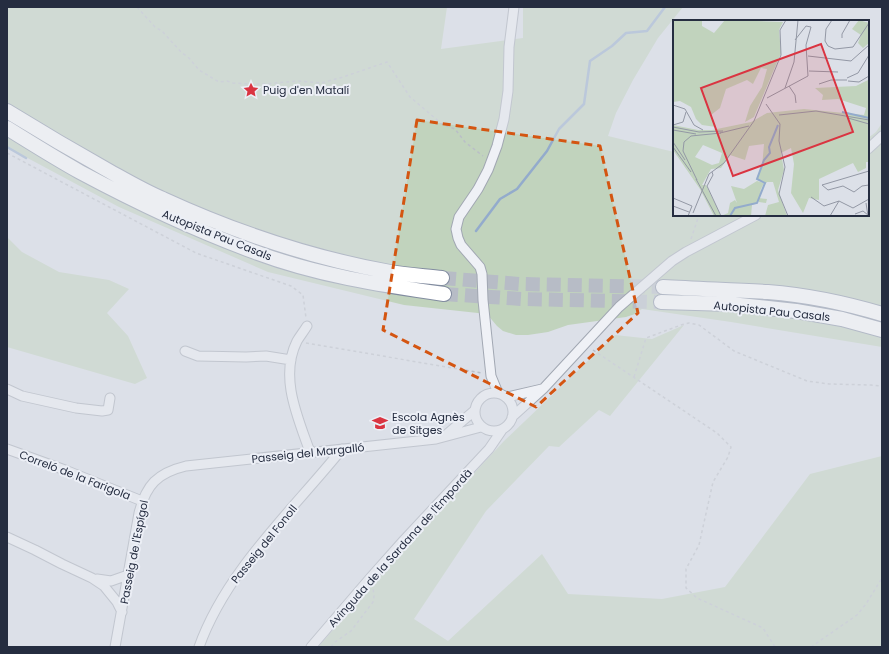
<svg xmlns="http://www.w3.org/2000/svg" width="889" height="654" viewBox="0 0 889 654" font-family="Poppins,sans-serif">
  <rect width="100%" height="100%" fill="#dce0e8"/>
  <path fill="#c1d3bd" d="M 7,7 L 447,7 L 441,49 L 523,38 L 523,7 L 683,7 L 658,38 L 633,80 L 616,113 L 608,136 L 674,152 L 674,215 L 868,215 L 868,138 L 876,132 L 882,123 L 882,347 L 731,322 L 642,309 L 635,314 L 626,317 L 568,325 L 548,332 L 528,335 L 516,335 L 503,331 L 497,326 L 487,314 L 404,305 L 268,272 L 119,207 L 7,147 Z
    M 7,237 L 22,252 L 59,272 L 109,280 L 129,289 L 107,313 L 128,336 L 147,378 L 135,384 L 7,347 Z
    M 684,325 L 610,416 L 599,410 L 559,447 L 549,446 L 486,511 L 414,619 L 448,641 L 542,554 L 568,594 L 662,599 L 725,587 L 810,474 L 882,456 L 882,647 L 318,647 L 413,539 L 504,441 L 615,335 L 652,339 Z"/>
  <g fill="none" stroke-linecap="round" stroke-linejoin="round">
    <path stroke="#93abcc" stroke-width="2.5" d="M 7,147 L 26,158
      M 476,231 L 500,199 L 517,189 L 547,151 L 559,129 L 584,104 L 590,61 L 612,46 L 626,33 L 647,31 L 665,7"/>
    <path stroke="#b7bcc6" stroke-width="14" stroke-dasharray="14 7" stroke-linecap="butt" d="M 442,278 L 520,284 L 663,287
      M 444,294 L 522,299 L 661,302"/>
    <defs>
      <path id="minor" d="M 868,149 L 882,136
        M 307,326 C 304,331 300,336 297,341 C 279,377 298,418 310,452
        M 185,351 L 198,356 L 246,357 L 266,356 L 291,360
        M 7,389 L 22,396 L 76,408 L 102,411 L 108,410 L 110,398
        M475 412a19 19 0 1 1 38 0a19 19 0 1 1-38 0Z
        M 498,393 L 491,376 L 483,300 L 482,274 L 480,267 L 461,245 L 458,238 L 456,229 L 459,217 L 478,189 L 488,170 L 497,146 L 504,119 L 508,91 L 509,47 L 514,7
        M 507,397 L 542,389
        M 512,417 L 543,389 L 619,307 L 672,261 L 686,252 L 756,215
        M 446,435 L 474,411
        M 7,449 L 65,470 L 142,501
        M 7,537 L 35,550 L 62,564 L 92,578 L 104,586 L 117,602 L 122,612
        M 97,579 L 111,581 L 128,575
        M 115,647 L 139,513 C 146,485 157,473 186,466 L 436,439 L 481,427
        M 199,647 C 226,571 292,511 342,449
        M 311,647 L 371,577 L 404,540 L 489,449 L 502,430"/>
      <path id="highway" d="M 7,111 C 41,132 75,152 109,171 C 127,181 144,191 163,199 C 235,232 312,258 390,272 C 407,275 425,276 442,278
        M 7,128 C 31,143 55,158 80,172 C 136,202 195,230 255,252 C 316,275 380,285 444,294
        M 663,287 C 698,289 733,290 768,292 C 806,295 845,303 882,314
        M 661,302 L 730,304 L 796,311 L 842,319 L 882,330"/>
    </defs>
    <use href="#minor" stroke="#a1a7b2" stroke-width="11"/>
    <use href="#highway" stroke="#828ca0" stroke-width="16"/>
    <path stroke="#babec7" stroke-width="1.5" stroke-dasharray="3 3" stroke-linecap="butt" d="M 137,7 L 155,27 L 162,31 L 181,52 L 189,58 L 199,70 L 219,82 L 227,81 L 233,83 L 248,84 L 265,84 L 297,81 L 321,83 L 343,77 L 387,62 L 410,97 L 442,124 L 455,129 L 465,142 L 483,156
      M 7,153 L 196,253 L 291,286 L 303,295 L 306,318
      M 691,239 L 699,215
      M 306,343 L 482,373
      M 593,350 L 717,433 L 731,447 L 728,457 L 713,482 L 699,545 L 686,569 L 686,588 L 697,598 L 763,628 L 775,647
      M 634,377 L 646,338 L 681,325 L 689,323 L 699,325 L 734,351 L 807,381 L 829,384 L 871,385 L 882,386
      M 331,647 L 335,642 L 351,631 L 373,602 L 374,596 L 373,588
      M 811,647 L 857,615 L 866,604 L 882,578"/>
    <use href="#minor" stroke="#eff1f6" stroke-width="9"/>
    <use href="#highway" stroke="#fff" stroke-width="14"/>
  </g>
  <path d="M0 0H889V654H0ZM 417,120 L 600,146 L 638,313 L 536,407 L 383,330 Z" fill="#dce0e8" fill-opacity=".55" fill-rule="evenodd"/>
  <path fill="none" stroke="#d45511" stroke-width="3" stroke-dasharray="8 5" stroke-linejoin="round" d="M 417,120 L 600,146 L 638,313 L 536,407 L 383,330 Z"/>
  <defs>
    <symbol id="sight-bare" viewBox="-9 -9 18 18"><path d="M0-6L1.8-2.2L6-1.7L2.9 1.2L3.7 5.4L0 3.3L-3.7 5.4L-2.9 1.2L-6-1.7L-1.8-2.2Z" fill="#da3441" stroke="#eceff6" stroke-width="2.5" paint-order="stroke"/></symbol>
    <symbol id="school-bare" viewBox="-9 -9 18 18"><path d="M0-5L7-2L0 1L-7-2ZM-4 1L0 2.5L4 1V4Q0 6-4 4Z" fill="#da3441" stroke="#eceff6" stroke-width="2.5" paint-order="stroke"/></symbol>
  </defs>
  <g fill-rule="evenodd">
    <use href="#sight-bare" x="240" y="79" width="22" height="22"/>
    <use href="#school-bare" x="369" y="412" width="22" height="22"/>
  </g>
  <g text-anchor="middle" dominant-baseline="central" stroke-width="4" stroke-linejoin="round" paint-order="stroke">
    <g font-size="11" fill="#252d40" stroke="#eceff6" text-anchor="start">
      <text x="263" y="90">Puig d'en Matalí</text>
      <text x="392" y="417">Escola Agnès<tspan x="392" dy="13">de Sitges</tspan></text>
    </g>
    <g font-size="11" fill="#252d40" stroke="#eceff6">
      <text transform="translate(217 235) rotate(22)">Autopista Pau Casals</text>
      <text transform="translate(772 311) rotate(6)">Autopista Pau Casals</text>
      <text transform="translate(308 453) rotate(-6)">Passeig del Margalló</text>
      <text transform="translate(75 475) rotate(21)">Correló de la Farigola</text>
      <text transform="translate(264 544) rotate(-51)">Passeig del Fonoll</text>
      <text transform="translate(400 548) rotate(-48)">Avinguda de la Sardana de l'Empordà</text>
      <text transform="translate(134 552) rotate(-79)">Passeig de l'Espígol</text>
    </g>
  </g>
  <g transform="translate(673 20)">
    <rect width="196" height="196" fill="#dce0e8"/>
    <path d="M 0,0 L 29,0 L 29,6 L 41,13 L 52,0 L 110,2 L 106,10 L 108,33 L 81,97 L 72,102 L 77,86 L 89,67 L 94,49 L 88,48 L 80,64 L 74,60 L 53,69 L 47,88 L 38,95 L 43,107 L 29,105 L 23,99 L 18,87 L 7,81 L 0,82 ZM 186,0 L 196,3 L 196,23 L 190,28 L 185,23 L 188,15 L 179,9 ZM 195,60 L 196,142 L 193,142 L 193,148 L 185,152 L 180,143 L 146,159 L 146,180 L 136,178 L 130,193 L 118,173 L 121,144 L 118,128 L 108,133 L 111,150 L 105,170 L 114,196 L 92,196 L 95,185 L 106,182 L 100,162 L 94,162 L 88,170 L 86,178 L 94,179 L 93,183 L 86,182 L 86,179 L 85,183 L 79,185 L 78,196 L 41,196 L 27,169 L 0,130 L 0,105 L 25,110 L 39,110 L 78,102 L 94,93 L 131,89 L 191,95 L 193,88 L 165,79 L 149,80 L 150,75 L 142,68 L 183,66 ZM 91,124 L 89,147 L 84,159 L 91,162 L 92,165 L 87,171 L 91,163 L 84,161 L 71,169 L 58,166 L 64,183 L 62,180 L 57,183 L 55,193 L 48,196 L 33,165 L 29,165 L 38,149 L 48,148 L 57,135 L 72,140 L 76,126 ZM 30,125 L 49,133 L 46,143 L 39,145 L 22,137 Z" fill="#c1d3bd" fill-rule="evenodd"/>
    <path fill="none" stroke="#93abcc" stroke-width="2" d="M 169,92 L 196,98M 57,196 L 62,188 L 84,183 L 92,163 L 84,159 L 91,140 L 97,133 L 96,127 L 105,105"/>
    <path fill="none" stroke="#9398a5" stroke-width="1" d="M 159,0 L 153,9 L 152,21 L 155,26 L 162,29 L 180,27 L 196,3M 169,18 L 169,14 L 177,0M 135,36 L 178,41 L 196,25M 136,51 L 165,52M 174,58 L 185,53 L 196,35M 175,61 L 186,62 L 196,56M 146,64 L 158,60 L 174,60M 116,66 L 122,75 L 123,83M 112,68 L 121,42 L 125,0M 94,78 L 135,56 L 133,25 L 138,7 L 133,6 L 122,20M 93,84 L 107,104 L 106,121 L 112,147 L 106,174 L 115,196M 0,85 L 12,89M 12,89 L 21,105 L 30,110M 106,95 L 143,91 L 196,100M 175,98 L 196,104M 0,105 L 10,102 L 13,92M 0,107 L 26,112 L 50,111M 0,110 L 23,114M 47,113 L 76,106M 0,122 L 12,140M 0,127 L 18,152M 196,151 L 149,165 L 155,170 L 170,166 L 181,172 L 189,166 L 196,165M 39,152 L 40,155 L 34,166 L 48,196M 23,159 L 43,196M 24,160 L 10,131 L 11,122 L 18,116 L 48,113M 138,177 L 151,186 L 166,181M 0,178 L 19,186 L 15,196M 166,181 L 180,188 L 196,179M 193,183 L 195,196M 0,186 L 16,192M 20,193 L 36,154 L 51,143 L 81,101 L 108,35 L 107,10 L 113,0M 182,194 L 190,191 L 195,195M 34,196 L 47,196M 157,196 L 166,181"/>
    <path fill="#da3441" fill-opacity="0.15" stroke="#da3441" stroke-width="2" d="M 148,24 L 180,112 L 60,156 L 28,68 Z"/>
    <rect width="196" height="196" fill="none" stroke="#252d40" stroke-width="2"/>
  </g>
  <rect width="889" height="654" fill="none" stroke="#252d40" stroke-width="16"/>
</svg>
